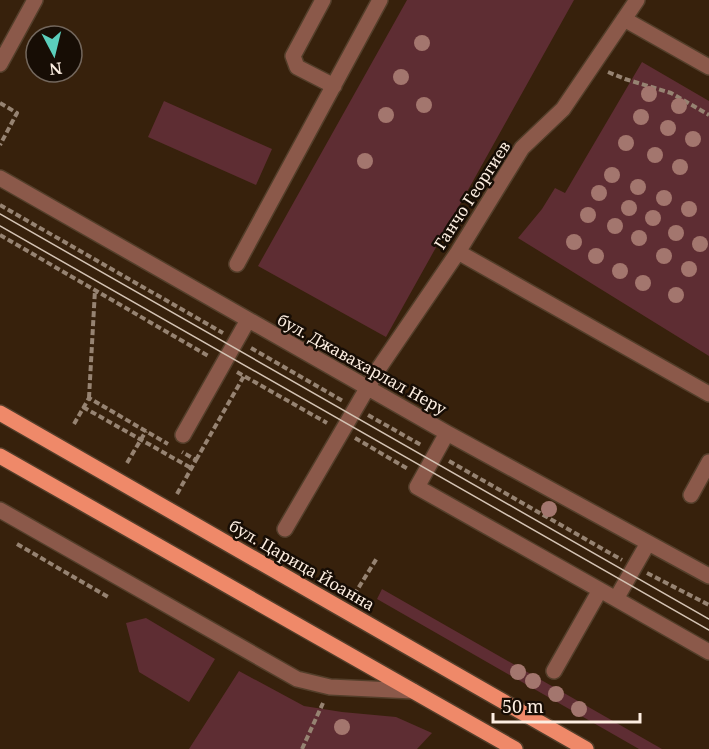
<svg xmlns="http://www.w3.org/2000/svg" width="709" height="749" viewBox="0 0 709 749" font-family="'Noto Serif',serif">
  <rect width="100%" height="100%" fill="#37210c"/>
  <path fill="#5e2d33" d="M 407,0 L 574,0 L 386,337 L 258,266 Z
    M 642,62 L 709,101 L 709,356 L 518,238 L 542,209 L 555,188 L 565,193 Z
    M 164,101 L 272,149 L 256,185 L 148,137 Z
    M 382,589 L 662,749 L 639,749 L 377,599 Z
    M 146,618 L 215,659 L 189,702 L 139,672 L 126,623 Z
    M 239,671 L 304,706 L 342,712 L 396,717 L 432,733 L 417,749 L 189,749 Z"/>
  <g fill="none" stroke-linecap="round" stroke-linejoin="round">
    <defs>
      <path id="minor" d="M 323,0 L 293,56 L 297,67 L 334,86
        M 624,19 L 709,67
        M 0,64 L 35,0
        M 0,178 L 447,433 L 709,576
        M 458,252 L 709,394
        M 237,264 L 380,0
        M 447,433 L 417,487 L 616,599
        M 183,435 L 248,320
        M 691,495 L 709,462
        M 0,510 L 297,679 L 330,687 L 413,691
        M 285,529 L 379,368 L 458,252 L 522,148 L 563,109 L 637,0
        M 648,543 L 616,599 L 709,652
        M 554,671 L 600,590"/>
      <path id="major" d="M 0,413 L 586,749
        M 0,456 L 515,749"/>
    </defs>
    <use href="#minor" stroke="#533e2a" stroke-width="18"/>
    <use href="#major" stroke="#533e2a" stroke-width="18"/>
    <path stroke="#968372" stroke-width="4" stroke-dasharray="6 3" stroke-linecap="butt" d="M 608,72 L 625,79 L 671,93 L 709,115
      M 0,103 L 17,113 L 0,145
      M 0,205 L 223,333
      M 0,235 L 210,357
      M 251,348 L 343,401
      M 237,372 L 327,423
      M 89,398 L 95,290
      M 83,407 L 191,468
      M 368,415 L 421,445
      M 74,424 L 89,398 L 168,444
      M 355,438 L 408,469
      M 196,460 L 244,376
      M 449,461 L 622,560
      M 127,463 L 146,431
      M 177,494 L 196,460 L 182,452
      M 17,544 L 108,597
      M 647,573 L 709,605
      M 354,595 L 377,558
      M 302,749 L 323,703"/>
    <use href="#minor" stroke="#8b594a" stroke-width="15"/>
    <use href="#major" stroke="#ef8969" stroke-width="15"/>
    <path stroke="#d4c3b4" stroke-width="1.5" d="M 0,214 L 709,619
      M 0,226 L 709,630"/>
  </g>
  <g fill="#a3766e">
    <circle cx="422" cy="43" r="8"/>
    <circle cx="401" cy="77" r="8"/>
    <circle cx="649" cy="94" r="8"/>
    <circle cx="424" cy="105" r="8"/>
    <circle cx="679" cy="106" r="8"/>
    <circle cx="386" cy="115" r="8"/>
    <circle cx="641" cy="117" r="8"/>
    <circle cx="668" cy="128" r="8"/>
    <circle cx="693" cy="139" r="8"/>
    <circle cx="626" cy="143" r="8"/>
    <circle cx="655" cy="155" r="8"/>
    <circle cx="365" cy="161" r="8"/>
    <circle cx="680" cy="167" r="8"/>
    <circle cx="612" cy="175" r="8"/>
    <circle cx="638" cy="187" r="8"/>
    <circle cx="599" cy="193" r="8"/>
    <circle cx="664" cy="198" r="8"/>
    <circle cx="629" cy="208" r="8"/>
    <circle cx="689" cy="209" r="8"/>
    <circle cx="588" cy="215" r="8"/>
    <circle cx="653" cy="218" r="8"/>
    <circle cx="615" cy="226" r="8"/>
    <circle cx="676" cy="233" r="8"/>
    <circle cx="639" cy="238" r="8"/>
    <circle cx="574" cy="242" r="8"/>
    <circle cx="700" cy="244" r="8"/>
    <circle cx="596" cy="256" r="8"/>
    <circle cx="664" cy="256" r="8"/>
    <circle cx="689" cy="269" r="8"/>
    <circle cx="620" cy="271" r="8"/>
    <circle cx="643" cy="283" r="8"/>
    <circle cx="676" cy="295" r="8"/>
    <circle cx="549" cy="509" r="8"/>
    <circle cx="518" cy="672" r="8"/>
    <circle cx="533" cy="681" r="8"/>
    <circle cx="556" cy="694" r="8"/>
    <circle cx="579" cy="709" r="8"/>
    <circle cx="342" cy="727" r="8"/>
  </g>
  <g text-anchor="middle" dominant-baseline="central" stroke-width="5" stroke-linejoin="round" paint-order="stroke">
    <g font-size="16" fill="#fdeee1" stroke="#170d05">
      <text transform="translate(472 195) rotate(-57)">Ганчо Георгиев</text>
      <text transform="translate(362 364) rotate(29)">бул. Джавахарлал Неру</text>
      <text transform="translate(302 565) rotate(30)">бул. Царица Йоанна</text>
    </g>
  </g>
  <g transform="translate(54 54) rotate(173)"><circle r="28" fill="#170d05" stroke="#73675d" stroke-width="1.5"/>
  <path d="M0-4.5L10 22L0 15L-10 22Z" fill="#5bcebc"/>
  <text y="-9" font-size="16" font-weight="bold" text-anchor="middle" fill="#fdeee1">N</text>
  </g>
  <path d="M493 713v9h147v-9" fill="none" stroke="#fdeee1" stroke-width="3"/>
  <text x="502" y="713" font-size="18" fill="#fdeee1" stroke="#170d05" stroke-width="4.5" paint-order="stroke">50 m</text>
</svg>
